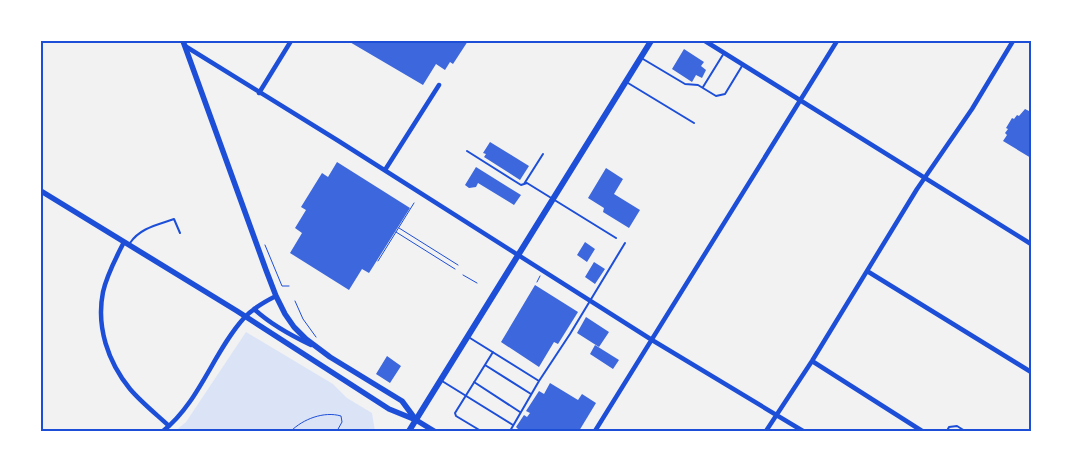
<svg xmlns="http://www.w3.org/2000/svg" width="1072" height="472" viewBox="0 0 1072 472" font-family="Jost,sans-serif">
  <rect width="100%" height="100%" fill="#f2f2f2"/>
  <path fill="#dbe4f7" d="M 246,332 L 333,384 L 347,398 L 372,413 L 375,431 L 175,431 L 186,422 Z"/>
  <path fill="#3d67dc" d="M 348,41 L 468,41 L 453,64 L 450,62 L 445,70 L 436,64 L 423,85 Z
    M 684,49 L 704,62 L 701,66 L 706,70 L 702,78 L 696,75 L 692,82 L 672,69 Z
    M 1025,109 L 1031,112 L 1031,158 L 1003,141 L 1007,135 L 1005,133 L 1008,129 L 1006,128 L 1012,118 L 1014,119 L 1017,115 L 1019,116 Z
    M 490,142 L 529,166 L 520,180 L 484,157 L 486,154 L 483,153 Z
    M 337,162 L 410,208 L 369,273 L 362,269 L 349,290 L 290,253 L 302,233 L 295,228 L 306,210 L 301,207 L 322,173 L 328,177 Z
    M 476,167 L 521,195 L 514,205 L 478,183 L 476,187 L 469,188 L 465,185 Z
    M 606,168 L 623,179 L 614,194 L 640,210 L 629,228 L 603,212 L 604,208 L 588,198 Z
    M 585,242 L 595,249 L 587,262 L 577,255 Z
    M 594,262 L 605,269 L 595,284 L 585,277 Z
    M 535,285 L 578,312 L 558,344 L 554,342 L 539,367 L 501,342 Z
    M 586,317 L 609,332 L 599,347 L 577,333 Z
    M 595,345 L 619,360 L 613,369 L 590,354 Z
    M 387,356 L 401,366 L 390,383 L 376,374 Z
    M 550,383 L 578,400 L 582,394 L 596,403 L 579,431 L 520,431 L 516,427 L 524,415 L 527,417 L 530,413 L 526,411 L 539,391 L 544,394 Z"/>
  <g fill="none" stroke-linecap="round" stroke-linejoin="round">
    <path stroke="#1d4ed8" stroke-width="1" d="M 399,228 L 458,265
      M 396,232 L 455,269
      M 265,245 L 282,286 L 289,286
      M 378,261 L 414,203
      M 463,275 L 477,283
      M 537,282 L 540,276
      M 295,301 L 303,319 L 316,337
      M 291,431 C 303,419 324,411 341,416 L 342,422 L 337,431"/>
    <path stroke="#1d4ed8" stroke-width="2" d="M 643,59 L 685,84 L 698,85 L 716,96 L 725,94 L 742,66
      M 628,83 L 694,123
      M 703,87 L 724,53
      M 467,151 L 521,185 L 527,183 L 616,238
      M 524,184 L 543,154
      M 130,243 C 140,228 157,225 174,219 L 180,233
      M 470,338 L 539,381 L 510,431
      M 485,365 L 531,394
      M 442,381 L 513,425
      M 539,381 L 570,334 L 625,243
      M 474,382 L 520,412
      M 481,431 L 456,416 L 455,413 L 493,352
      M 947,431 L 949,427 L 957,426 L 965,431"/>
    <path stroke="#1d4ed8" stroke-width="4.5" d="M 705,41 L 1031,244
      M 185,46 L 337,140 L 652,340 L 803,431
      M 259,93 L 291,41
      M 385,170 L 439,85
      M 124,242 C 116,258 107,274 103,292 C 96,327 108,362 130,389 C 141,402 156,414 169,426
      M 867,271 L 1031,372
      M 254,309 C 270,324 292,336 311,345
      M 812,361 L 922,431
      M 163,431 C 199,403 214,351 244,318 C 253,308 264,302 276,296
      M 595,431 L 837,41
      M 766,431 L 812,361 L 917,189 L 972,109 L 1013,41"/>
    <path stroke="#1d4ed8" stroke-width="5.5" d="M 183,41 L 266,270 L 276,296 L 285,314 L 294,327 L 306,339 L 330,357 L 402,401 L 416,420
      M 41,191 L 237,311 L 389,409 L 416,420 L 434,431"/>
    <path stroke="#1d4ed8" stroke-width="6" d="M 409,431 L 651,41"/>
  </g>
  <rect width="1072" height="472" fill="none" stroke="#ffffff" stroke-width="85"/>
  <rect x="42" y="42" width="988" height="388" fill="none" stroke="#1d4ed8" stroke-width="2"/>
</svg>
